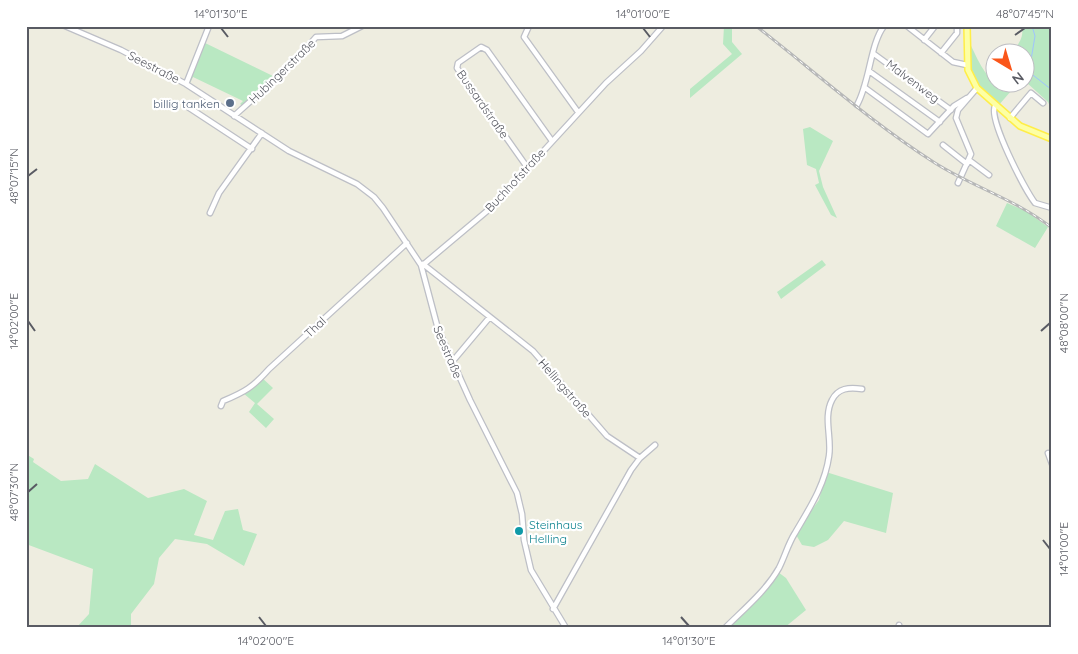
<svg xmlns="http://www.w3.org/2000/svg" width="1078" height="654" viewBox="0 0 1078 654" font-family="Quicksand,sans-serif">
  <rect width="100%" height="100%" fill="#eeede0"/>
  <path fill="#b9e8c2" d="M 724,26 L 732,26 L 732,42 L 742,54 L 690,98 L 690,89 L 732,54 L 723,44 Z
    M 1022,26 L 1050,26 L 1052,29 L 1052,111 L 1048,102 L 1026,82 L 1026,52 L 1014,52 C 1018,43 1024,39 1022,26 Z
    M 201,41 L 275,77 L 243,106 L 240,104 L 243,101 L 193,77 L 190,83 L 185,80 Z
    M 969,42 C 976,55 985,79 998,83 C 1003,84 1012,83 1018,83 L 998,106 C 974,85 969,75 969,42 Z
    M 810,127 L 833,141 L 819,171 L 823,187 L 837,218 L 831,215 L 815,185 L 819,183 L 816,169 L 807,165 L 803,129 Z
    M 1007,203 L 1026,211 L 1048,227 L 1035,248 L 996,226 Z
    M 822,260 L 826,265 L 781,299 L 777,292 Z
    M 260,376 L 273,388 L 257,404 L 274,419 L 266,428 L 249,412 L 255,403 L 243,393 Z
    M 26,454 L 34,459 L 33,462 L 61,481 L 88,479 L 95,464 L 148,498 L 184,489 L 207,501 L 194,535 L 213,540 L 225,511 L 238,509 L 243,530 L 257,534 L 244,566 L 207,544 L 175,539 L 159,558 L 154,584 L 131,614 L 131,628 L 76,628 L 89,614 L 93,569 L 26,544 Z
    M 826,472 L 893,493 L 886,533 L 844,521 L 828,540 L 814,547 L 802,545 L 795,533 L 819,500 Z
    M 778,572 L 786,578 L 806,610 L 784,628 L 725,628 Z"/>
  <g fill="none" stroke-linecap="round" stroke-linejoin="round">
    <path stroke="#9fc3ff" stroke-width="1" d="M 1032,26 L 1035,36 L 1029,72 L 1052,90"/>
    <defs>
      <path id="minor" d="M 65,26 L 121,50 L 186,84 L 289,151 L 357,184 L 374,197 L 383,208 L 421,265 L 438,329 L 470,400 L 517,493 L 522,514 L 524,540 L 531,570 L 566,628
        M 529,26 L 524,37 L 578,112
        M 907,26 L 953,62 L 967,65
        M 924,40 L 935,26
        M 941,53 L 957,33 L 957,26
        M 874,54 L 951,110
        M 869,71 L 940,122
        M 186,84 L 209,26
        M 864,87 L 928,134 L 954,106 L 967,98
        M 857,105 C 870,82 870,44 884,26
        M 995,106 C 988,119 1025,190 1035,203 L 1052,208
        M 188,107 L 252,149
        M 234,116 L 294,62 L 316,37 L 342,36 L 362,26
        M 1010,118 L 1031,93 L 1043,103
        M 943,145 L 967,164
        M 969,160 L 989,175
        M 527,167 L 457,68 L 458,63 L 481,47 L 487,50 L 552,141
        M 958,183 L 971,154 L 956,118 L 958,110 L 977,88
        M 210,213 L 219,193 L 262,133
        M 423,264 L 533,351 L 607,436 L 640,458
        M 424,264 L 493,206 L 606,83 L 641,51 L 663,26
        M 452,362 L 489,318
        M 221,406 L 223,401 C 245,392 253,387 269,369 L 407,243
        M 1048,453 L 1052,464
        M 553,609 L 631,470 L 640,458 L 655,445
        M 725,628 C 744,609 766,591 779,568 C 785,556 788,544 795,533 C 809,509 825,485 829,456 C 832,438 823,417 832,400 C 838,388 849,387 862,389
        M 898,628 L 899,625"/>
      <path id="major" d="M 967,26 L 968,70 L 977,88 L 1020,126 L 1052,139"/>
    </defs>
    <use href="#minor" stroke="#bdbfc6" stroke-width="7"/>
    <use href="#major" stroke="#ffee48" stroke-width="8"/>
    <use href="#minor" stroke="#fff" stroke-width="4.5"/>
    <use href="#major" stroke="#fdffa4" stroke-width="5"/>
    <defs>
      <path id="rail" d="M 756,26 C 815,72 872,123 935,163 C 973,187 1017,200 1052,228"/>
    </defs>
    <use href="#rail" stroke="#b6b7b7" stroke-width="3"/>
    <use href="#rail" stroke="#fff" stroke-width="1" stroke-dasharray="4" stroke-linecap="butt"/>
  </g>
  <path fill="none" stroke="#595b63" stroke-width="2" d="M 221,28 L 228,37M 643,28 L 650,37M 1015,35 L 1025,28M 28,176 L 37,169M 28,321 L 35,331M 1041,331 L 1050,323M 28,492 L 37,484M 1043,540 L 1050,549M 259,617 L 266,626M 681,617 L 689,626"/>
  <circle fill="#5c6f8a" stroke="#fff" stroke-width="2" cx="230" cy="103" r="5"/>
  <circle fill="#0f9aa8" stroke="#fff" stroke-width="2" cx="519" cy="531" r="5"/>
  <g text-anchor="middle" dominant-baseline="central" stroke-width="4.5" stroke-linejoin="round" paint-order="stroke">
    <g font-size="12" fill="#595b63" stroke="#fff">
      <text transform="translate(154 67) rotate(27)">Seestraße</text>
      <text transform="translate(282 71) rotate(-44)">Hubingerstraße</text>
      <text transform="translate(913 81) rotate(37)">Malvenweg</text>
      <text transform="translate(483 104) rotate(55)">Bussardstraße</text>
      <text transform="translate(515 180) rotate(-47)">Buchhofstraße</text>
      <text transform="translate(315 327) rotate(-43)">Thal</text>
      <text transform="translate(448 352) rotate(67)">Seestraße</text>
      <text transform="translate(565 388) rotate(49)">Hellingstraße</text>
    </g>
    <g font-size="12" fill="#4e5e75" stroke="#fff" text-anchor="end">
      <text x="220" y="103">billig tanken</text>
    </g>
    <g font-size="12" fill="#0d838f" stroke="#fff" text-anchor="start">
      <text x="529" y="524">Steinhaus<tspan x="529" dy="14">Helling</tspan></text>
    </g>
  </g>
  <rect width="1078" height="654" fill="none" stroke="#ffffff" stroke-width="55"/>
  <g transform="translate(1010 68) rotate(142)"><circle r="24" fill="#ffffff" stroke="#bdbdc1"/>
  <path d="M0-4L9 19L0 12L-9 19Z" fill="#fa561a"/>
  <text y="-8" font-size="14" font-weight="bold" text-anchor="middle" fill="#595b63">N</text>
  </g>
  <rect x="28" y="28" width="1022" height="598" fill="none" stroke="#595b63" stroke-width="2"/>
  <g font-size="12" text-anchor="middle" fill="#595b63">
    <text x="221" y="18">14°01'30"E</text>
    <text x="643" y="18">14°01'00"E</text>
    <text x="1025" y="18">48°07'45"N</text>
    <text transform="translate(14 176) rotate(-90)" y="4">48°07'15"N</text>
    <text transform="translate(14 321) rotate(-90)" y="4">14°02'00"E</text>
    <text transform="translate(1064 323) rotate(-90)" y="4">48°08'00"N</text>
    <text transform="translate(14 492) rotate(-90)" y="4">48°07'30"N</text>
    <text transform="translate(1064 549) rotate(-90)" y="4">14°01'00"E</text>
    <text x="266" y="645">14°02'00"E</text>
    <text x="689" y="645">14°01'30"E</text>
  </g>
</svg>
